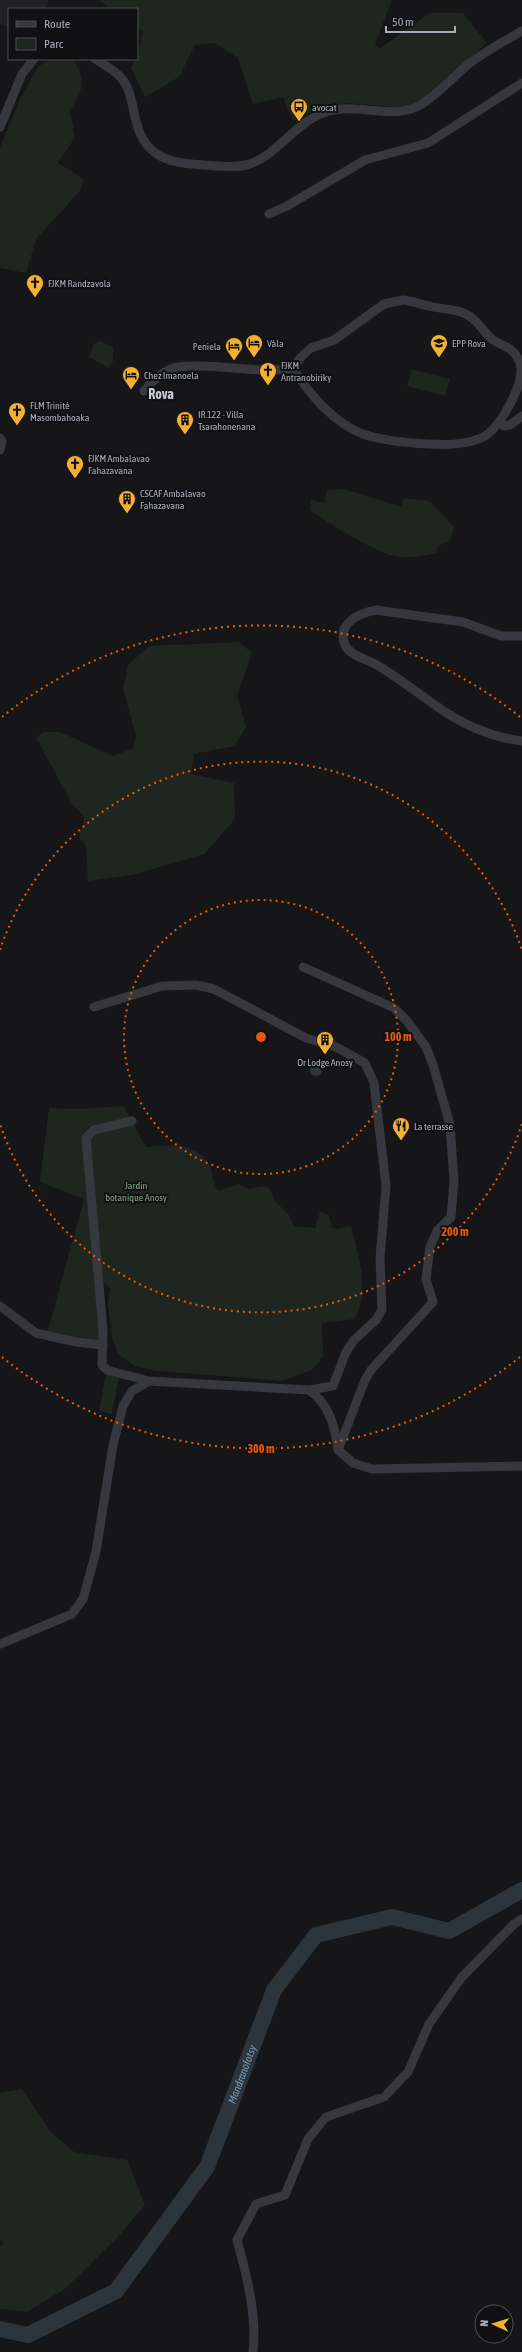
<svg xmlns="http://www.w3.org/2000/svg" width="522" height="2352" viewBox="0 0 522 2352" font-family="'Asap Condensed',sans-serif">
  <rect width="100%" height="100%" fill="#161618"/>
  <path fill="#222225" d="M 0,0 L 49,0 L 46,9 L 9,9 L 9,27 L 0,24 Z"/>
  <path fill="#1e261f" d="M 99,0 L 392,0 L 375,44 L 379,49 L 429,13 L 463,13 L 487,43 L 418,104 L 396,107 L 346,103 L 318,108 L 293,121 L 283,97 L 253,104 L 238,58 L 215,43 L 195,45 L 179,77 L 145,97 L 131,68 L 135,59 L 137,59 L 143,31 L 137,27 L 137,9 L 111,9 Z
    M 49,59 L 74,59 C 86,85 83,88 70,112 L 75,137 L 58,163 L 84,179 L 79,192 L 36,239 L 26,273 L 0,268 L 0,148 L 19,101 L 38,67 Z
    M 100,341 L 113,347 L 113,361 L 109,368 L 89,357 L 94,344 Z
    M 411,369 L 450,379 L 445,396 L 407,386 Z
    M 344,489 L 402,507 L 403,498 L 430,501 L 454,527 L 451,540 L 438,546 L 437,553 C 423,556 409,559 394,556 C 371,550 330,524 310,510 L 311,500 L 324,503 L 327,490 Z
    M 239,642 L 252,653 L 237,696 L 246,727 L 235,746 L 194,754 L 191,774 L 234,783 L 235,819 L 204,854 L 132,875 L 88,881 L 86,846 L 79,837 L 80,830 L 84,825 L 83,815 L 73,805 L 36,738 L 43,732 L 60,732 L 113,756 L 132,749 L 136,736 L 123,689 L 128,665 L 149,646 Z
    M 123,1106 L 146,1147 C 169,1145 196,1141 209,1165 C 213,1173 212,1181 218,1191 L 238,1184 L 249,1189 L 265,1186 L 270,1189 L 274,1200 L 289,1215 L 294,1226 L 315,1228 L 320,1212 L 329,1215 L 332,1227 L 338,1229 L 351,1226 C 358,1253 371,1295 354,1319 L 322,1323 L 323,1356 L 317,1364 L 312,1370 L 283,1381 L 156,1371 L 134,1366 L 118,1354 L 112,1337 L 108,1304 L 110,1288 L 98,1277 L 100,1343 L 51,1334 L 48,1330 L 84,1199 L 40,1182 L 49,1108 L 78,1109 Z
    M 106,1374 L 119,1377 L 112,1414 L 99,1411 Z
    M 22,2089 L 51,2132 L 74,2152 L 127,2160 L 145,2205 L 117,2238 L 66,2288 L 27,2312 L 0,2309 L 0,2247 L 4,2243 L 0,2239 L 0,2093 Z"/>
  <path fill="#2c353c" d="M310 1070a6 6 0 1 1 12 0a6 6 0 1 1-12 0Z"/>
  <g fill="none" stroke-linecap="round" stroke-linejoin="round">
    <path stroke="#2c353c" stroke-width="16" id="s1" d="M 0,2329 L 28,2335 L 116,2291 L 207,2167 L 274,1990 L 316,1935 L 392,1917 L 449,1931 L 522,1890"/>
    <path stroke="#37383d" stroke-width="9" d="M 95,59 C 105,65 115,70 122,79 C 138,98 129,136 157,154 C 170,163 188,164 204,165 C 217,166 233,168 246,165 C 278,157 295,120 329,111 C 359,103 395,121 422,104 C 439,93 454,76 470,63 C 486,51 505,41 522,31
      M 0,127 L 22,74 L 34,59
      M 269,214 L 287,206 L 365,160 L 428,143 L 522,83
      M 403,300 C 412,301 420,304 429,306 C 444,310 460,308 472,318 C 480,324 485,334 493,340 C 502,346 512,347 517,357 C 519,360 521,365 521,369 C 522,388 499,429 483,437 C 466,445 447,445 429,444 C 407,443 384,441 363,434 C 335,424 308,393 293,368 L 301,357 L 311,348 L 334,340 L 384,304 Z
      M 144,391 C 151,383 159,374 170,369 C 177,366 187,366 194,366 C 227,365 261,374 293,368
      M 501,422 L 504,426 L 510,425 L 522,416
      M 0,438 L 2,441 L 0,450
      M 522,636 L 501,636 L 463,622 L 376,610 C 360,613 336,623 345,645 C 349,655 366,659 375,664 C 409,683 439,713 475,728 C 491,735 505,739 522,741
      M 303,967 L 394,1008 L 407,1021 L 426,1047 L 433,1065 L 450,1125 L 454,1181 L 451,1217 L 437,1231 L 430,1247 L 426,1279 L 433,1302 L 371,1370 L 365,1380 L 338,1450
      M 94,1007 L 162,986 L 196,985 L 214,989 L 306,1038 L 334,1046 L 365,1063 L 374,1083 L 386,1186 L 380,1258 L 382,1310 L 376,1320 L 354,1340 L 346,1352 L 333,1386 L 309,1390 L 149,1381 L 107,1370 L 102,1365 L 103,1330 L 86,1138 L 94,1130 L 132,1121
      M 0,1306 L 36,1333 L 76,1342 L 103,1345
      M 309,1390 C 329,1404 335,1426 338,1450 L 353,1463 L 372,1469 L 522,1466
      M 0,1644 L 72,1614 L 83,1599 L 96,1552 L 113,1445 L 123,1406 L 132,1391 L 149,1381
      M 253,2352 C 257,2315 247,2276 237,2240 L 256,2204 L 285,2195 L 308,2139 L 326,2117 L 384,2097 L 408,2072 L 429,2024 L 462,1977 L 514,1924 L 522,1919"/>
  </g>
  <g fill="none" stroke="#e8590c" stroke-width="2" stroke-dasharray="2 4">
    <circle cx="261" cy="1037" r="137"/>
    <path d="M522 1124A275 275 0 0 1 0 1124M0 950A275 275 0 0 1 522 950"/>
    <path d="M520 1357A412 412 0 0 1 2 1357M2 717A412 412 0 0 1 520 717"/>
  </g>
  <defs>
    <symbol id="bus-pin" viewBox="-11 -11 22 30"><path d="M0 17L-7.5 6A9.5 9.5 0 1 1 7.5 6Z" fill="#f2b134" stroke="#111113"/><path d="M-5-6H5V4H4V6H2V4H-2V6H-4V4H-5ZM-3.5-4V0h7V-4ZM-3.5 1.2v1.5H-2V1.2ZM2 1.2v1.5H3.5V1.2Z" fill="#111"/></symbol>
    <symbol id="church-pin" viewBox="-11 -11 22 30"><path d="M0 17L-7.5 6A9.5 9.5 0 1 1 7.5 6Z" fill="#f2b134" stroke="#111113"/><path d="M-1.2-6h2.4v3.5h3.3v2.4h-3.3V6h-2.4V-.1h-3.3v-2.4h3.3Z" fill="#111"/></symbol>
    <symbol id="hotel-pin" viewBox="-11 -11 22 30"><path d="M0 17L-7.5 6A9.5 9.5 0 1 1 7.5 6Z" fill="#f2b134" stroke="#111113"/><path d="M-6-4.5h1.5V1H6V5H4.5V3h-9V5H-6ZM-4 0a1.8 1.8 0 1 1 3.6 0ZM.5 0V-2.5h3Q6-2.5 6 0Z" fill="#111"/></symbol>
    <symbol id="school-pin" viewBox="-11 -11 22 30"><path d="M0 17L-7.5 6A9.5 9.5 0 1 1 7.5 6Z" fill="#f2b134" stroke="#111113"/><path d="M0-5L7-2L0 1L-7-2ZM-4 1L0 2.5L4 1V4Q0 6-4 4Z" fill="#111"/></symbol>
    <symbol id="building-pin" viewBox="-11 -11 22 30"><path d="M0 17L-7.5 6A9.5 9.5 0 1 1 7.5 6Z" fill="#f2b134" stroke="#111113"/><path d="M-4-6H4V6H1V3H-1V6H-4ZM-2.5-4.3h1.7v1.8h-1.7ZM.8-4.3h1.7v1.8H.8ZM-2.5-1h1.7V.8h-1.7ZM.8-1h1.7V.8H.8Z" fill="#111"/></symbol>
    <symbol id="restaurant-pin" viewBox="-11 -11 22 30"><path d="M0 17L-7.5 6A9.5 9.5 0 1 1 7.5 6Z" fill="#f2b134" stroke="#111113"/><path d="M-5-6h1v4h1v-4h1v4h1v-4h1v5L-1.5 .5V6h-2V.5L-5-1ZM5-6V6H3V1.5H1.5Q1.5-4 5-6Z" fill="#111"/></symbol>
  </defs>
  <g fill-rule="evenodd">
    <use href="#bus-pin" x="289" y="97" width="20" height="27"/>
    <use href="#church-pin" x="25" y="273" width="20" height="27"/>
    <use href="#hotel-pin" x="244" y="333" width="20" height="27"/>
    <use href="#school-pin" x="429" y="333" width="20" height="27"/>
    <use href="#hotel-pin" x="224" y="336" width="20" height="27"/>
    <use href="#church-pin" x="258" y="361" width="20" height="27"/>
    <use href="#hotel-pin" x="121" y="365" width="20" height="27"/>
    <use href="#church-pin" x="7" y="401" width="20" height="27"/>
    <use href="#building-pin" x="175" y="410" width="20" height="27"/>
    <use href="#church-pin" x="65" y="454" width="20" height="27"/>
    <use href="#building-pin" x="117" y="489" width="20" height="27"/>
    <use href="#building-pin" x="315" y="1030" width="20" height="27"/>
    <use href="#restaurant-pin" x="391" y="1116" width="20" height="27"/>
  </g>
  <g text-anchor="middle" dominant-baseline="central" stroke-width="4" stroke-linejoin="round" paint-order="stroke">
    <g font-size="10" fill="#a8adb8" stroke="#111113" text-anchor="start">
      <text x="312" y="107">avocat</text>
      <text x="48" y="283">FJKM Randzavola</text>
      <text x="267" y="343">Vàla</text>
      <text x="452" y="343">EPP Rova</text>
      <text x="221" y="346" text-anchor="end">Peniela</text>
      <text x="281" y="365">FJKM<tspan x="281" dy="12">Antranobiriky</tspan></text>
      <text x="144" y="375">Chez Imanoela</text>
      <text x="30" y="405">FLM Trinité<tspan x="30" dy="12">Masombahoaka</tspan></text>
      <text x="198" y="414">IR 122 - Villa<tspan x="198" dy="12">Tsarahonenana</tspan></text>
      <text x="88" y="458">FJKM Ambalavao<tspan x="88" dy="12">Fahazavana</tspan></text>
      <text x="140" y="493">CSCAF Ambalavao<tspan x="140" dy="12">Fahazavana</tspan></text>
      <text x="325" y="1062" text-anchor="middle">Or Lodge Anosy</text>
      <text x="414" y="1126">La terrasse</text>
    </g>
    <g font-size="10" fill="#7fa381" stroke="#111113">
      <text x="136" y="1185">Jardin<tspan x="136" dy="12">botanique Anosy</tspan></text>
    </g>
    <g font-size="11" font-style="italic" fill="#7f9bb3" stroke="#111113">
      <text stroke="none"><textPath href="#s1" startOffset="380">Mandranofotsy</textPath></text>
    </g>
    <g font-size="14" font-weight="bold" fill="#c9ccd4" stroke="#111113">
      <text x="161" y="394">Rova</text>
    </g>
  </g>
  <circle cx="261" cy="1037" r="6" fill="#e8590c" stroke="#111113" stroke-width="2"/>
  <g font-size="12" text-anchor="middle" font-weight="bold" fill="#e8590c" stroke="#111113" stroke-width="4" stroke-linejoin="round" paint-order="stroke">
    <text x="398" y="1041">100 m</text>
    <text x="455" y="1236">200 m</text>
    <text x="261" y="1453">300 m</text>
  </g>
  <rect x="8" y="8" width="130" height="52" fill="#111113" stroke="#4d4f55"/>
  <rect x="16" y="21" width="20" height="6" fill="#37383d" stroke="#4d4f55"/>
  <text x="44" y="28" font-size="12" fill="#a8adb8">Route</text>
  <rect x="16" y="38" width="20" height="12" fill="#1e261f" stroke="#4d4f55"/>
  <text x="44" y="48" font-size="12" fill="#a8adb8">Parc</text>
  <g transform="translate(494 2324) rotate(274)"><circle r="19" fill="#111113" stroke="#4d4f55"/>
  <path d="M0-3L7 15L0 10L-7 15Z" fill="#f2b134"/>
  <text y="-6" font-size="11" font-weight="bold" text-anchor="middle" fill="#a8adb8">N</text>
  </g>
  <path d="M386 26v6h69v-6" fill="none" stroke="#a8adb8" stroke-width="2"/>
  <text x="392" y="26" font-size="12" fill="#a8adb8" stroke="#111113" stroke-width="3" paint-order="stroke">50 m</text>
</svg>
